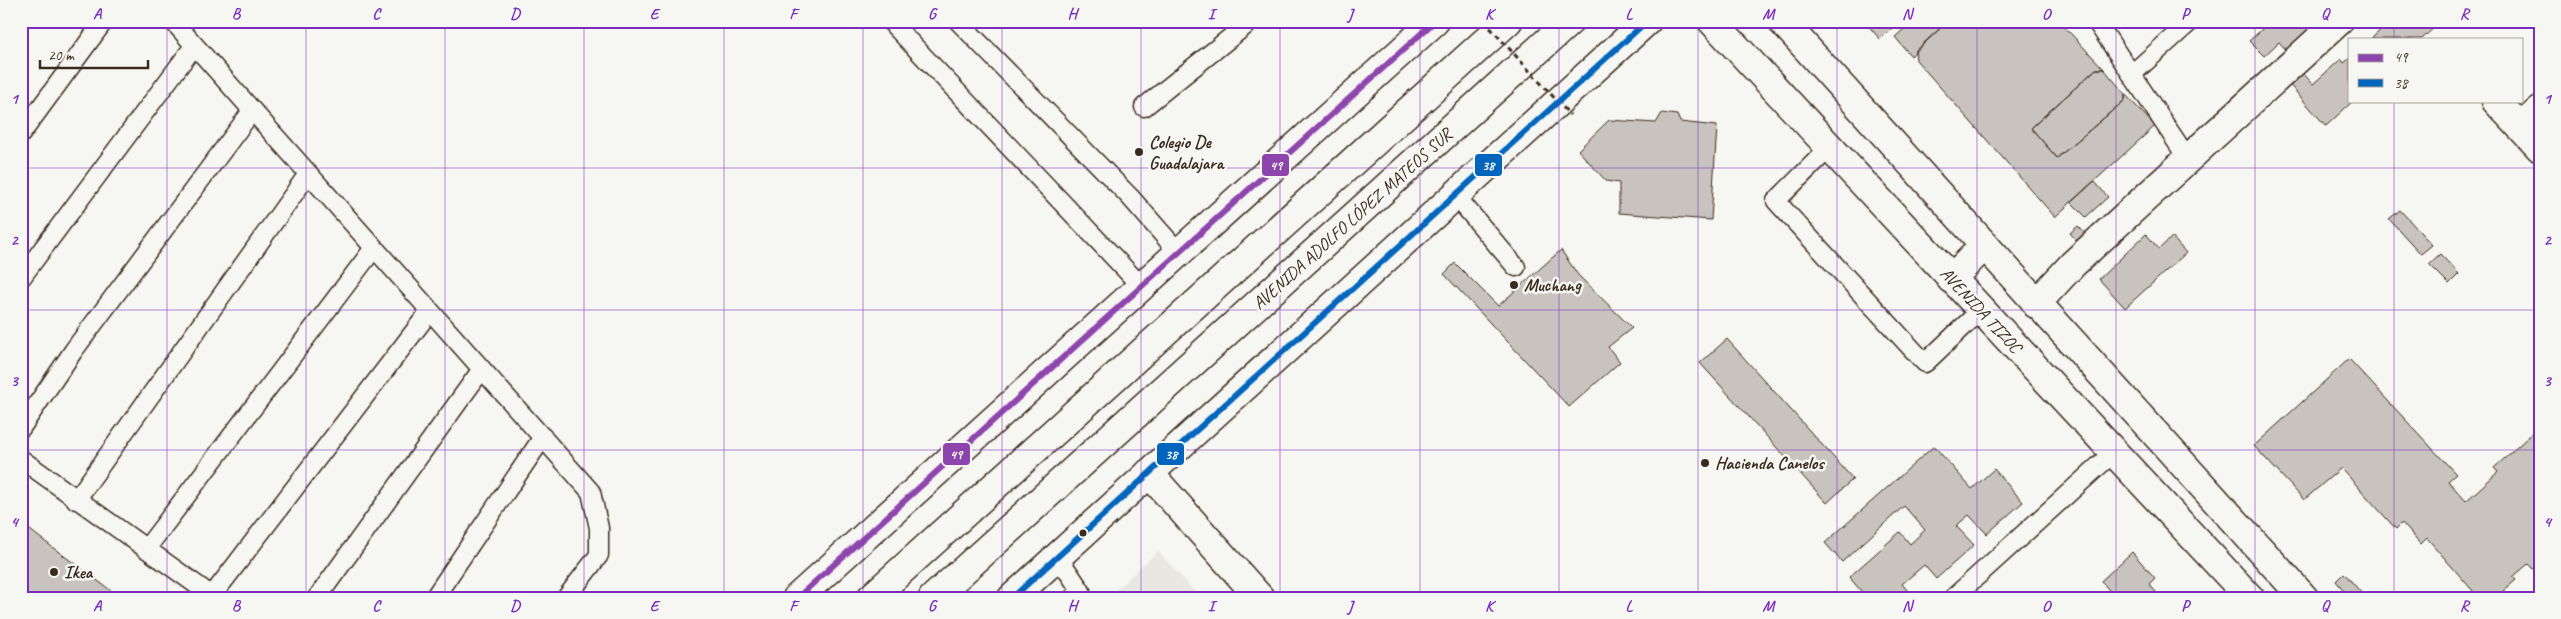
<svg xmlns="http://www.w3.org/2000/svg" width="2561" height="619" viewBox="0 0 2561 619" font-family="Caveat,sans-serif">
  <rect width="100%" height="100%" fill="#f6f6f2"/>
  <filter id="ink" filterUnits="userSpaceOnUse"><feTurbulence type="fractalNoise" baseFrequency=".02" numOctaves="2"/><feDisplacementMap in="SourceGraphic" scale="10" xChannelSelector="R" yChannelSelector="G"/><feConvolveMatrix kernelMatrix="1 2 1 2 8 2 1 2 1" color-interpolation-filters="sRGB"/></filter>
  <g filter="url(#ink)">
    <path fill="#e8e7e2" d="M 1158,551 L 1200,598 L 1107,598 Z"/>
    <path fill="#c8c3be" stroke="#3b2a1e" d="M 1864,21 L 1948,21 L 1911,56 L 1895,37 L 1905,28 L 1899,22 L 1880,39 Z
      M 1948,21 L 2059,21 L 2104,69 L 2096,69 L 2031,128 L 2057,158 L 2125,100 L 2125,94 L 2155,126 L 2055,217 L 1916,60 L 1915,51 Z
      M 2271,21 L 2319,21 L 2288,52 L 2279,42 L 2264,56 L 2249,41 Z
      M 2390,21 L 2398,21 L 2404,28 L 2411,21 L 2441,21 L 2422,39 L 2371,39 Z
      M 2350,58 L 2350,101 L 2353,101 L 2326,126 L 2287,82 L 2299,69 L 2313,84 L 2341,59 L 2344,63 Z
      M 2096,69 L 2104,69 L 2125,94 L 2125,100 L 2057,158 L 2031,128 Z
      M 1662,113 L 1677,115 L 1680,122 L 1717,126 L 1711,220 L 1619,213 L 1619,183 L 1606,181 L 1578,150 L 1609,120 L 1656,123 Z
      M 2094,181 L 2108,197 L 2086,217 L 2071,202 Z
      M 2400,210 L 2432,245 L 2421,254 L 2389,219 Z
      M 2078,226 L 2090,239 L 2082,247 L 2070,233 Z
      M 2146,234 L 2159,249 L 2172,237 L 2186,253 L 2125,308 L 2099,279 Z
      M 1561,250 L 1578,275 L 1632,328 L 1608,347 L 1620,362 L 1569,407 L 1444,274 L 1455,263 L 1498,306 Z
      M 2440,254 L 2459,274 L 2449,284 L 2429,264 Z
      M 1727,339 L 1853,479 L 1827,503 L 1700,363 Z
      M 2349,359 L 2456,474 L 2448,481 L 2466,501 L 2498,472 L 2494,468 L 2540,426 L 2540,576 L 2528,564 L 2513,577 L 2516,580 L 2495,598 L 2479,598 L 2427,538 L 2421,544 L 2402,523 L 2396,529 L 2341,468 L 2304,500 L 2254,446 Z
      M 1934,446 L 1972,489 L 1994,469 L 2023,502 L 1987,534 L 1969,515 L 1956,526 L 1974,545 L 1936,579 L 1924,565 L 1902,584 L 1914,598 L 1867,598 L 1849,577 L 1900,532 L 1910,544 L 1925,530 L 1904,506 L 1842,562 L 1825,543 Z
      M 21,523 L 52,547 L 121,598 L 21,598 Z
      M 2132,552 L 2155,578 L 2149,584 L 2161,598 L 2116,598 L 2101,581 Z
      M 2344,573 L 2364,596 L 2362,598 L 2350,598 L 2336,581 Z"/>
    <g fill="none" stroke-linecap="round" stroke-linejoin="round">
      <defs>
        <path id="lane" d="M 173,21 L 591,492 L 599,528 L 599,555 L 566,598
          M 890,21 L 1142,287
          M 958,21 L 1130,197 L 1180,254
          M 2096,21 L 2188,159
          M 2132,74 L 2191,21
          M 1144,107 L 1251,21
          M 21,134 L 104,21
          M 1829,148 L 1776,201 L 1925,363 L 1981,310
          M 1455,195 L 1516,267
          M 21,278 L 194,46
          M 21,428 L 74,350 L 252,111
          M 21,459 L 215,598
          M 76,500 L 308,174
          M 146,549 L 374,248
          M 1058,557 L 1081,591 L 1073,598
          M 212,596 L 430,311
          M 317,598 L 482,369
          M 434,598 L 543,437
          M 1953,598 L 2114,452"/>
        <path id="street" d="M 2496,101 L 2540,148
          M 2521,127 L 2540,110
          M 2036,304 L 2073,264 L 2339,21
          M 1149,473 L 1260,598"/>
        <path id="secondary" d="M 1712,21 L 2250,598
          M 1782,21 L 2304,598
          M 1951,279 L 1985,245
          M 797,598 L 1435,21
          M 1012,598 L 1647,21"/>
        <path id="primary" d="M 871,598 L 1508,21
          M 933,598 L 1570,21"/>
      </defs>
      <use href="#lane" stroke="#3b2a1e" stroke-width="21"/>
      <use href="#street" stroke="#3b2a1e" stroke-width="31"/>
      <use href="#secondary" stroke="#3b2a1e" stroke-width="31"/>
      <use href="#primary" stroke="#3b2a1e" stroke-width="31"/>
      <use href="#lane" stroke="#f6f6f2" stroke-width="18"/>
      <use href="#street" stroke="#f6f6f2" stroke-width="28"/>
      <use href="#secondary" stroke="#f6f6f2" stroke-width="28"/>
      <use href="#primary" stroke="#f6f6f2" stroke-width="28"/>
      <path stroke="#3b2a1e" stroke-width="3" stroke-dasharray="5 4" stroke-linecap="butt" d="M 1484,21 L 1570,115"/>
      <defs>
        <path id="bus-1" d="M 797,598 L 1435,21"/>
        <path id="bus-2" d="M 1012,598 L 1647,21"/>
      </defs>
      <use href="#bus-1" stroke="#f6f6f2" stroke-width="10"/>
      <use href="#bus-2" stroke="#f6f6f2" stroke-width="10"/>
      <use href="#bus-1" stroke="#8e44ad" stroke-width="6"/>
      <use href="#bus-2" stroke="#0065bd" stroke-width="6"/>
    </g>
  </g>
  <path fill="none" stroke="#7b2cbf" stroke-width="1" stroke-opacity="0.55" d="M 167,21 L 167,598M 306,21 L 306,598M 445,21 L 445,598M 584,21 L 584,598M 724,21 L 724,598M 863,21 L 863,598M 1002,21 L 1002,598M 1141,21 L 1141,598M 1280,21 L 1280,598M 1420,21 L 1420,598M 1559,21 L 1559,598M 1698,21 L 1698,598M 1837,21 L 1837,598M 1977,21 L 1977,598M 2116,21 L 2116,598M 2255,21 L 2255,598M 2394,21 L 2394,39M 2394,101 L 2394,598M 21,168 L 2540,168M 21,310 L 2540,310M 21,450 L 2540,450"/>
  <g fill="#3b2a1e" stroke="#f6f6f2" stroke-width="2">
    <circle cx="1139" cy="152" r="5"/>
    <circle cx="1514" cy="285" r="5"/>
    <circle cx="1705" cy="463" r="5"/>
    <circle cx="1083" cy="533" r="4.5"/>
    <circle cx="54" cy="572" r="5"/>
  </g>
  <g text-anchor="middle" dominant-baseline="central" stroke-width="5" stroke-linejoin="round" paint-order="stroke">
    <g font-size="18" font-weight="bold" fill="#3b2a1e" stroke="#f6f6f2" text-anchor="start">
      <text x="1149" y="142">Colegio De<tspan x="1149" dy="21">Guadalajara</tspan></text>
      <text x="1524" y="285">Muchang</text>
      <text x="1715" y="463">Hacienda Canelos</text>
      <text x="64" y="572">Ikea</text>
    </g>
    <g font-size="18" fill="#3b2a1e" stroke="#f6f6f2">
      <text transform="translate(1352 219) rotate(-42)">AVENIDA ADOLFO LÓPEZ MATEOS SUR</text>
      <text transform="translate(1981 310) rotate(47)">AVENIDA TIZOC</text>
    </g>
  </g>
  <g stroke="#f6f6f2" stroke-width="2">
    <rect x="1261" y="153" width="29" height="24" rx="5" fill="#8e44ad"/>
    <rect x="1474" y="153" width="29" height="24" rx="5" fill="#0065bd"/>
    <rect x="942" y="442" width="29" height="24" rx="5" fill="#8e44ad"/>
    <rect x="1156" y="442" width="29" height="24" rx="5" fill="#0065bd"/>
  </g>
  <g font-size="14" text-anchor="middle" font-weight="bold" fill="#fff">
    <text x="1276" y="170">49</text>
    <text x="1488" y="170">38</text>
    <text x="956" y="459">49</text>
    <text x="1171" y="459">38</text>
  </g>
  <rect width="2561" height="619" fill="none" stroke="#f6f6f2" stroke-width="55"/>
  <rect x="2348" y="38" width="175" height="65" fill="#f6f6f2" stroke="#aba49d"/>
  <rect x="2358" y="54" width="25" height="8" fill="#8e44ad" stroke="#aba49d"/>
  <text x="2394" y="62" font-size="15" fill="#3b2a1e">49</text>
  <rect x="2358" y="79" width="25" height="8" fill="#0065bd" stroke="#aba49d"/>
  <text x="2394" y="88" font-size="15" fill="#3b2a1e">38</text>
  <path d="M40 60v8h108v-8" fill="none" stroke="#3b2a1e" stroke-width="2.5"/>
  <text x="48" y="60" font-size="15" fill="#3b2a1e" stroke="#f6f6f2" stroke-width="4" paint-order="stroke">20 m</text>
  <rect x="28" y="28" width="2506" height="564" fill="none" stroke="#7b2cbf" stroke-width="2"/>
  <g font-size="16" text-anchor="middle" font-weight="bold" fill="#7b2cbf">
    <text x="97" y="19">A</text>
    <text x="236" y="19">B</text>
    <text x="376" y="19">C</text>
    <text x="515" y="19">D</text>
    <text x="654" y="19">E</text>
    <text x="793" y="19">F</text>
    <text x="932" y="19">G</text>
    <text x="1072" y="19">H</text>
    <text x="1211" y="19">I</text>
    <text x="1350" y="19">J</text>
    <text x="1489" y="19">K</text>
    <text x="1629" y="19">L</text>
    <text x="1768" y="19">M</text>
    <text x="1907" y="19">N</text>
    <text x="2046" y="19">O</text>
    <text x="2185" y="19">P</text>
    <text x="2325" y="19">Q</text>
    <text x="2464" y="19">R</text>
    <text x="14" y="104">1</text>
    <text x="2547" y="104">1</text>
    <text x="14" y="245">2</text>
    <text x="2547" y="245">2</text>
    <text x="14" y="386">3</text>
    <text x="2547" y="386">3</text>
    <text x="14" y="527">4</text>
    <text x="2547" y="527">4</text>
    <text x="97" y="611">A</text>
    <text x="236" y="611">B</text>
    <text x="376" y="611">C</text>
    <text x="515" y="611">D</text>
    <text x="654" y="611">E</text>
    <text x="793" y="611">F</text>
    <text x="932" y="611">G</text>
    <text x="1072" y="611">H</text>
    <text x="1211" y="611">I</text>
    <text x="1350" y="611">J</text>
    <text x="1489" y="611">K</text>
    <text x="1629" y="611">L</text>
    <text x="1768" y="611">M</text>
    <text x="1907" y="611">N</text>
    <text x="2046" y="611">O</text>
    <text x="2185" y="611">P</text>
    <text x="2325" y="611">Q</text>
    <text x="2464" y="611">R</text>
  </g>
</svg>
